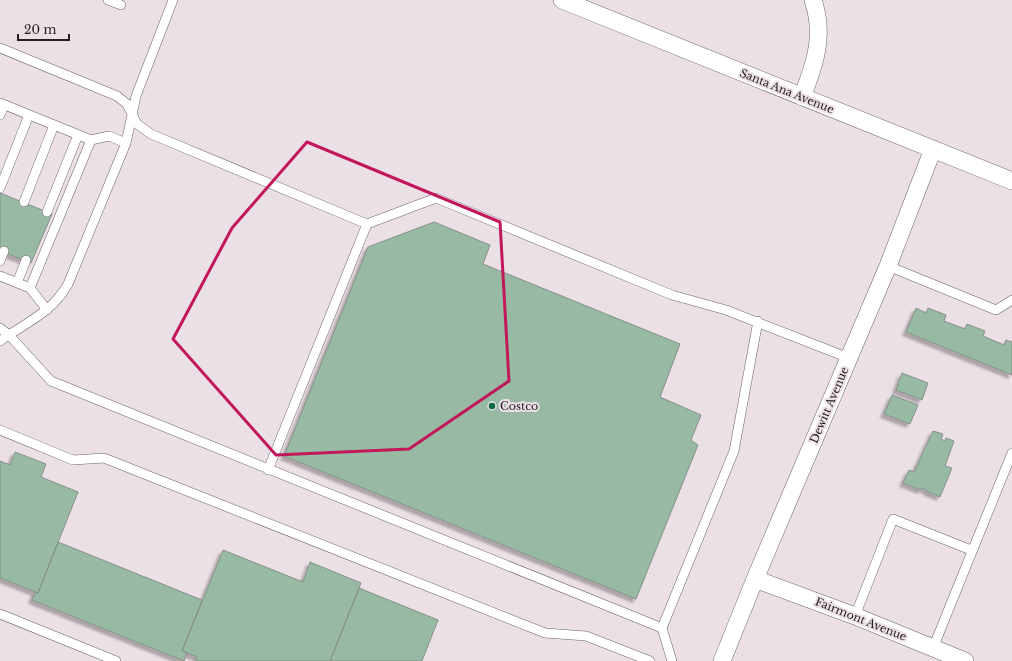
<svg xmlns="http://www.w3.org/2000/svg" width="1012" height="661" viewBox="0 0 1012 661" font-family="'Libre Baskerville',serif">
  <defs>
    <filter id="shadow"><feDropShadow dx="-3.5" dy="3.5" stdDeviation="1" flood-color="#0004"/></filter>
  </defs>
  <rect width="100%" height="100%" fill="#ece0e7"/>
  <path fill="#98b9a4" stroke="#859089" filter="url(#shadow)" d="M 0,193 L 52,214 L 31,263 L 0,251 Z
    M 434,222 L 490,245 L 483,264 L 680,344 L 660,397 L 701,415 L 691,440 L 698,445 L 636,599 L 284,456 L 368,247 Z
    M 916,308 L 926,313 L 928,308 L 946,315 L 944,321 L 965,329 L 967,324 L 985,331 L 983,336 L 1004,345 L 1006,340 L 1012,342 L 1012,375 L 906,332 Z
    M 902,373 L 928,383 L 922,400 L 896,390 Z
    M 892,395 L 918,405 L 910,424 L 884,414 Z
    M 933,431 L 943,434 L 941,439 L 945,441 L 946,438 L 954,441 L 945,466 L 952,468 L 940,497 L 926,491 L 927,490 L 922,488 L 921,490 L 903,483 L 909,470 L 914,472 Z
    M 15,452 L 46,464 L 41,477 L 78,492 L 38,593 L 0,578 L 0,461 L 10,465 Z
    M 58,542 L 202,600 L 182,651 L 187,653 L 184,661 L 32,600 L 35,592 L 38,593 Z
    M 223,550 L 303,582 L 310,562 L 361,583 L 330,661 L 196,661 L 197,657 L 182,651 Z
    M 359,588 L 438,620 L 422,661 L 330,661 Z"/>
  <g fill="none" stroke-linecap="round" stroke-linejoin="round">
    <defs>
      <path id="lane" d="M 108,0 L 121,5
        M 0,48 L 117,96 L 127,104 L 137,124 L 151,134 L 367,224
        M 0,103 L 91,140 L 109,136 L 126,143
        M 0,115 L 4,105
        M 0,188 L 29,115
        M 24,202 L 54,125
        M 47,212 L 78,135
        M 0,261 L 4,251
        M 888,266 L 996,310 L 1012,300
        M 0,276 L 30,288 L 47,310
        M 17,283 L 26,260
        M 30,288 L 91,140
        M 0,328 L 9,335 L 51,381 L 662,628 L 734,451 L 758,321
        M 0,341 C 25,323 52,313 68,284 L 126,143 L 136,96 L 173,0
        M 0,430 L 73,460 L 104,458 L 545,633 L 586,636 L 650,661
        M 268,470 L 367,224 L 436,198 L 672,295 L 726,310 L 849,358
        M 0,614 L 116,661
        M 855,616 L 893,519 L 971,550
        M 662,628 L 672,661
        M 933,648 L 1012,453"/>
      <path id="street" d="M 562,0 L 1012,181
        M 802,97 C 815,64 825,35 813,0
        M 755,579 L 855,616 L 965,661
        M 722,661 L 755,579 L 888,266 L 933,149"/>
    </defs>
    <use href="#lane" stroke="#6c6268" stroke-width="10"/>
    <use href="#street" stroke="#6c6268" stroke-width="18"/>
    <use href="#lane" stroke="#fff" stroke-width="9"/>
    <use href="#street" stroke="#fff" stroke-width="17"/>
  </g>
  <path fill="none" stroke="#c2185b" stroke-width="3" stroke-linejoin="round" d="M 307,142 L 500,222 L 509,381 L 409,449 L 276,455 L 173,339 L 232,228 Z"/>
  <circle fill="#056c43" stroke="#ece0e7" stroke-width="1.5" cx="492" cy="406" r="4"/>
  <g text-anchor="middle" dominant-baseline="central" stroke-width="4" stroke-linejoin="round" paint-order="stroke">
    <g font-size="11" fill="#231e21" stroke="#ece0e7">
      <text transform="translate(787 91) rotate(22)">Santa Ana Avenue</text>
      <text transform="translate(829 405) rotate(-67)">Dewitt Avenue</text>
      <text transform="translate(861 619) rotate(22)">Fairmont Avenue</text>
    </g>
    <g font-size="11" fill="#231e21" stroke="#ece0e7" text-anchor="start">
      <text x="500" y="406">Costco</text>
    </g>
  </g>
  <path d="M18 34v6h51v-6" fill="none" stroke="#231e21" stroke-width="2"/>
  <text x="24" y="34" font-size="12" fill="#231e21" stroke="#ece0e7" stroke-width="3" paint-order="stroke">20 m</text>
</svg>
